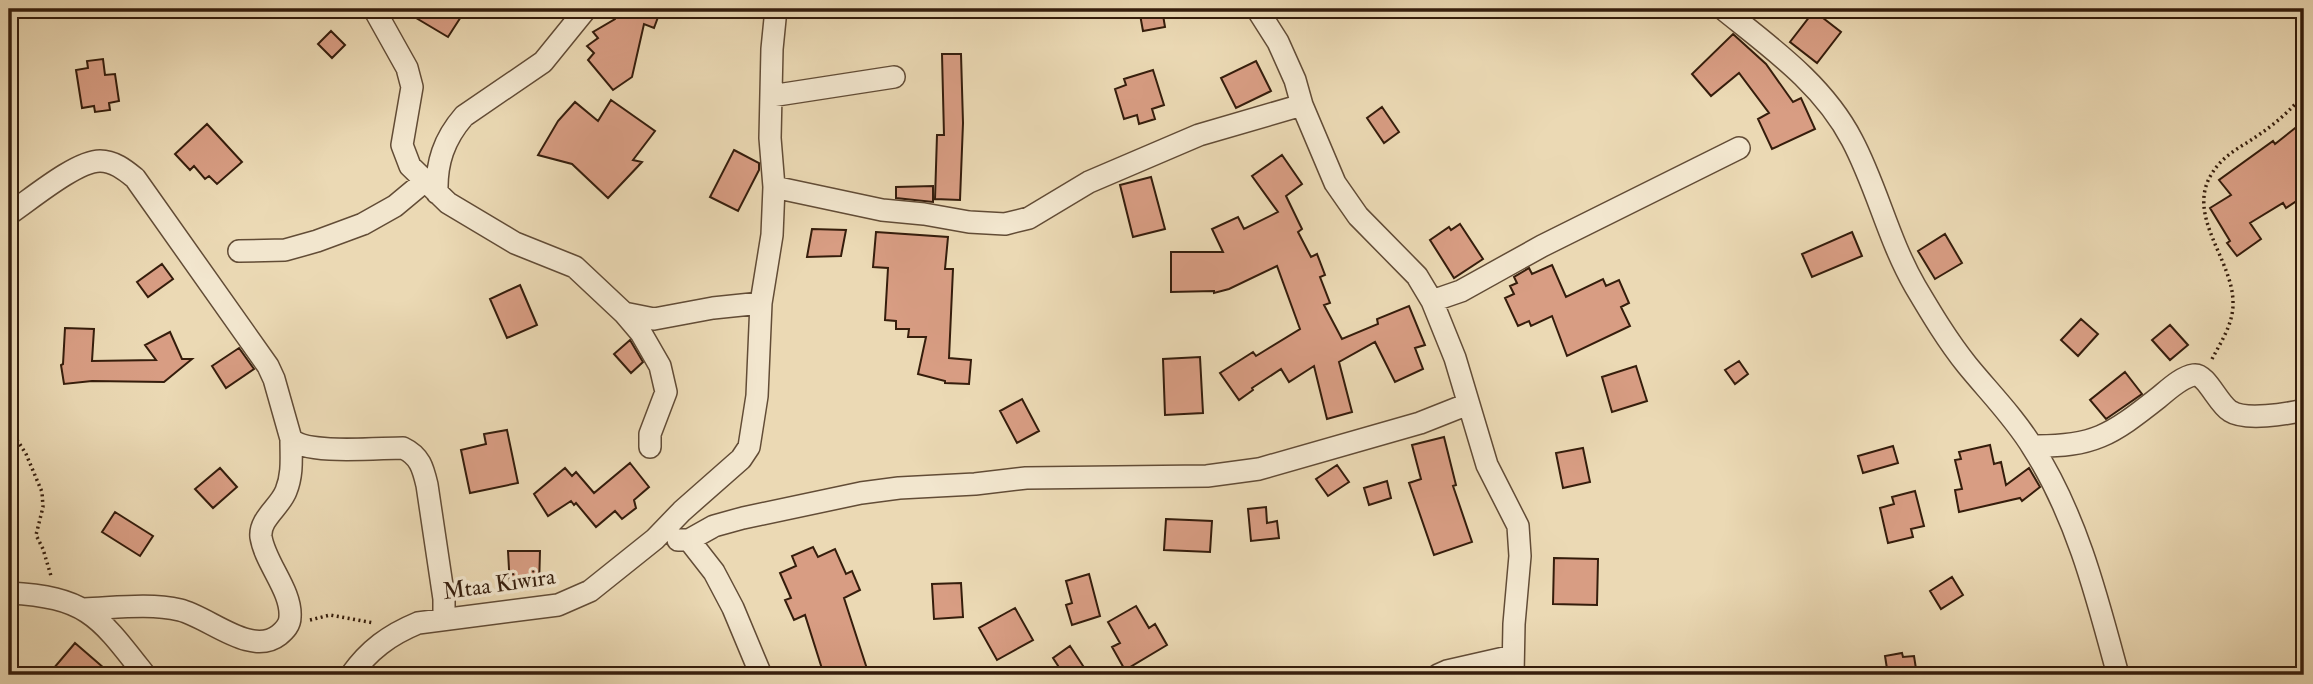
<svg xmlns="http://www.w3.org/2000/svg" width="2313" height="684" viewBox="0 0 2313 684" font-family="'IM FELL Double Pica',serif">
  <rect width="100%" height="100%" fill="#ebd9b4"/>
  <filter id="stains"><feTurbulence type="fractalNoise" baseFrequency=".00286" numOctaves="4"/><feColorMatrix values="0 0 0 0 .2 0 0 0 0 .09 0 0 0 0 .02 0 0 0 .5 -.17"/></filter>
  <radialGradient id="worn" r=".72"><stop offset=".6" stop-color="#630" stop-opacity="0"/><stop offset="1" stop-color="#630" stop-opacity=".3"/></radialGradient>
  <path fill="#d89d83" stroke="#351d0c" stroke-width="2" d="M 401,9 L 466,9 L 448,37 Z
    M 607,9 L 661,9 L 654,28 L 644,24 L 632,77 L 613,90 L 588,60 L 594,53 L 587,46 L 598,38 L 593,32 L 615,19 L 617,14 L 607,11 Z
    M 1139,9 L 1162,9 L 1165,27 L 1143,31 Z
    M 1814,11 L 1841,32 L 1817,63 L 1790,42 Z
    M 331,31 L 345,45 L 332,58 L 318,44 Z
    M 1733,34 L 1766,64 L 1793,102 L 1801,98 L 1815,129 L 1772,149 L 1758,119 L 1769,113 L 1739,73 L 1711,96 L 1692,74 Z
    M 942,54 L 961,54 L 963,123 L 960,200 L 935,199 L 937,135 L 944,135 Z
    M 103,59 L 105,75 L 115,74 L 119,101 L 109,103 L 110,110 L 95,112 L 94,106 L 82,108 L 76,70 L 88,68 L 87,61 Z
    M 1256,61 L 1271,91 L 1236,108 L 1221,78 Z
    M 1153,70 L 1164,105 L 1152,109 L 1155,119 L 1139,124 L 1137,115 L 1124,119 L 1115,89 L 1126,85 L 1124,79 Z
    M 611,100 L 655,131 L 633,160 L 642,162 L 608,198 L 572,164 L 538,155 L 558,121 L 575,102 L 598,121 Z
    M 1382,107 L 1399,132 L 1384,143 L 1367,118 Z
    M 2304,121 L 2304,196 L 2286,208 L 2283,203 L 2250,223 L 2261,239 L 2237,256 L 2227,243 L 2230,241 L 2210,208 L 2231,195 L 2219,180 L 2273,141 L 2275,144 Z
    M 207,124 L 242,162 L 217,184 L 209,176 L 205,179 L 194,166 L 190,170 L 175,154 Z
    M 734,150 L 759,163 L 759,170 L 738,211 L 710,197 Z
    M 1282,155 L 1302,184 L 1286,196 L 1302,229 L 1298,232 L 1311,257 L 1317,254 L 1325,275 L 1320,277 L 1330,303 L 1324,305 L 1342,339 L 1378,324 L 1377,319 L 1409,306 L 1425,345 L 1415,348 L 1423,369 L 1395,382 L 1375,342 L 1339,362 L 1352,412 L 1327,419 L 1314,366 L 1289,382 L 1281,369 L 1252,388 L 1253,390 L 1239,400 L 1220,373 L 1253,352 L 1256,356 L 1300,329 L 1277,266 L 1229,289 L 1214,293 L 1214,291 L 1171,292 L 1171,252 L 1223,252 L 1212,229 L 1238,217 L 1244,229 L 1278,212 L 1252,176 Z
    M 1151,177 L 1165,229 L 1133,237 L 1120,185 Z
    M 933,186 L 933,202 L 896,198 L 896,187 Z
    M 1460,224 L 1483,259 L 1454,278 L 1430,240 L 1449,227 L 1451,230 Z
    M 812,229 L 846,230 L 841,256 L 807,257 Z
    M 876,232 L 948,237 L 945,269 L 953,269 L 949,358 L 971,360 L 969,384 L 945,383 L 945,381 L 918,374 L 926,337 L 908,337 L 909,329 L 896,329 L 896,321 L 885,320 L 888,268 L 873,267 Z
    M 1852,232 L 1862,256 L 1812,277 L 1802,254 Z
    M 1945,234 L 1962,263 L 1935,279 L 1918,251 Z
    M 162,264 L 173,279 L 148,297 L 137,282 Z
    M 1552,265 L 1566,297 L 1603,279 L 1606,286 L 1619,280 L 1629,303 L 1621,307 L 1630,326 L 1567,356 L 1552,316 L 1531,326 L 1529,321 L 1518,326 L 1505,298 L 1514,294 L 1510,286 L 1517,283 L 1514,277 L 1529,268 L 1532,274 Z
    M 520,285 L 537,325 L 507,338 L 490,299 Z
    M 2081,319 L 2098,334 L 2078,356 L 2061,340 Z
    M 2170,325 L 2188,345 L 2170,360 L 2152,340 Z
    M 65,328 L 94,329 L 92,361 L 156,360 L 145,345 L 170,332 L 182,359 L 192,359 L 164,382 L 92,381 L 64,384 L 61,365 L 63,364 Z
    M 630,340 L 643,362 L 631,373 L 614,354 Z
    M 239,348 L 254,369 L 226,388 L 212,366 Z
    M 1200,357 L 1203,413 L 1165,415 L 1163,359 Z
    M 1739,361 L 1748,374 L 1735,384 L 1725,370 Z
    M 1636,366 L 1647,401 L 1612,412 L 1602,377 Z
    M 2125,372 L 2142,394 L 2106,419 L 2090,400 Z
    M 1022,399 L 1039,431 L 1017,443 L 1000,411 Z
    M 507,430 L 518,483 L 470,493 L 461,450 L 486,444 L 484,434 Z
    M 1444,437 L 1456,485 L 1453,486 L 1472,542 L 1434,555 L 1409,483 L 1421,479 L 1412,445 Z
    M 1990,445 L 1994,464 L 2001,462 L 2006,485 L 2029,468 L 2040,487 L 2022,501 L 2020,498 L 1959,512 L 1955,490 L 1962,489 L 1955,460 L 1961,459 L 1959,452 Z
    M 1893,446 L 1898,463 L 1863,473 L 1858,456 Z
    M 1583,448 L 1590,482 L 1563,488 L 1556,453 Z
    M 630,463 L 649,487 L 634,500 L 636,508 L 622,519 L 615,511 L 596,527 L 576,503 L 574,505 L 571,501 L 548,516 L 534,494 L 565,468 L 572,476 L 576,472 L 594,493 Z
    M 1337,465 L 1349,482 L 1328,496 L 1316,479 Z
    M 220,468 L 237,487 L 213,508 L 195,489 Z
    M 1387,481 L 1391,498 L 1369,505 L 1364,488 Z
    M 1915,491 L 1924,526 L 1911,529 L 1913,537 L 1888,543 L 1880,508 L 1894,504 L 1892,497 Z
    M 1266,507 L 1267,523 L 1277,521 L 1279,538 L 1251,541 L 1248,509 Z
    M 115,512 L 153,536 L 140,556 L 102,532 Z
    M 1166,519 L 1212,521 L 1210,552 L 1164,550 Z
    M 813,547 L 818,557 L 835,549 L 846,574 L 852,571 L 860,590 L 844,598 L 869,675 L 824,675 L 805,615 L 794,620 L 785,600 L 791,598 L 780,573 L 796,566 L 792,556 Z
    M 508,551 L 540,551 L 539,587 L 510,587 Z
    M 1554,558 L 1598,559 L 1597,605 L 1553,604 Z
    M 1089,574 L 1100,616 L 1072,625 L 1066,605 L 1072,603 L 1066,581 Z
    M 1952,577 L 1963,595 L 1941,609 L 1930,591 Z
    M 961,583 L 963,617 L 934,619 L 932,584 Z
    M 1136,606 L 1149,628 L 1155,624 L 1167,645 L 1125,670 L 1112,647 L 1120,643 L 1108,622 Z
    M 1015,608 L 1033,640 L 997,660 L 979,628 Z
    M 75,643 L 112,675 L 48,675 Z
    M 1070,646 L 1089,675 L 1064,675 L 1053,658 Z
    M 1902,653 L 1903,657 L 1914,656 L 1917,675 L 1888,675 L 1885,656 Z"/>
  <g fill="none" stroke-linecap="round" stroke-linejoin="round">
    <defs>
      <path id="minor" d="M 374,9 L 407,68 L 412,87 L 402,145 L 410,166 L 448,203 L 515,243 L 575,267 L 624,313 L 641,333 L 660,366 L 666,392 L 650,434 L 650,447
        M 1257,9 L 1278,42 L 1295,80 L 1302,105 L 1335,183 L 1358,216 L 1417,276 L 1432,301 L 1455,358 L 1487,465 L 1518,526 L 1520,556 L 1514,624 L 1513,675
        M 1723,9 C 1770,47 1823,84 1852,140 C 1877,187 1888,239 1915,286 C 1931,313 1947,340 1967,365 C 1989,392 2015,418 2033,448 C 2077,517 2097,597 2118,675
        M 771,96 L 894,77
        M 774,187 L 882,210 L 924,214 L 969,222 L 1005,224 L 1029,218 L 1089,182 L 1199,135 L 1302,105
        M 437,193 C 436,163 444,139 464,116 L 543,62 L 586,9
        M 9,214 C 30,200 76,161 100,161 C 114,161 125,170 135,178 L 268,366 L 274,379 L 291,439 C 307,455 377,448 403,448 C 420,456 423,468 427,485 L 444,599 L 444,619
        M 239,251 L 285,250 L 317,241 L 363,224 L 395,206 L 425,181
        M 1432,301 L 1461,291 L 1542,246 L 1739,148
        M 624,313 L 654,319 L 713,308 L 761,303
        M 2032,446 C 2094,447 2111,435 2158,398 C 2168,390 2181,377 2194,375 C 2206,373 2218,404 2230,411 C 2245,421 2287,414 2304,410
        M 678,540 L 689,540 L 714,572 L 733,608 L 761,675
        M 689,540 L 714,526 L 743,518 L 861,493 L 899,488 L 975,484 L 1026,478 L 1207,476 L 1259,469 L 1420,423 L 1468,404
        M 9,593 C 87,597 99,616 145,675
        M 84,609 C 114,608 150,603 180,610 C 209,617 251,657 279,635 C 285,630 290,625 290,617 C 292,591 265,563 261,537 C 259,519 280,507 286,491 C 293,474 291,457 291,439
        M 351,675 C 369,650 389,635 418,623 L 558,605 L 590,591 L 655,539 L 682,511 L 741,459 L 749,447 L 757,396 L 761,303 L 772,235 L 774,187 L 770,138 L 772,49 L 776,9
        M 1438,675 L 1447,671 L 1513,656"/>
    </defs>
    <use href="#minor" stroke="#624c36" stroke-width="24"/>
    <path stroke="#351d0c" stroke-width="3.5" stroke-dasharray="2 3.5" stroke-linecap="butt" d="M 2212,359 C 2221,342 2233,324 2233,304 C 2234,261 2186,217 2211,175 C 2223,154 2242,147 2260,134 C 2276,123 2292,109 2304,94
      M 14,435 L 26,454 L 42,492 L 43,507 L 36,535 L 43,549 L 51,576
      M 310,620 L 330,615 L 374,623"/>
    <use href="#minor" stroke="#f2e6ce" stroke-width="21"/>
  </g>
  <g text-anchor="middle" dominant-baseline="central" stroke-width="7" stroke-linejoin="round" paint-order="stroke">
    <g font-size="23" fill="#351d0c" stroke="#f2e6ce">
      <text transform="translate(499 584) rotate(-8)">Mtaa Kiwira</text>
    </g>
  </g>
  <rect width="2313" height="684" fill="none" stroke="#ebd9b4" stroke-width="35"/>
  <rect x="10" y="10" width="2292" height="663" fill="none" stroke="#351d0c" stroke-width="3.5"/>
  <rect x="18" y="18" width="2278" height="649" fill="none" stroke="#351d0c" stroke-width="2"/>
  <rect width="100%" height="100%" filter="url(#stains)"/>
  <rect width="100%" height="100%" fill="url(#worn)"/>
</svg>
